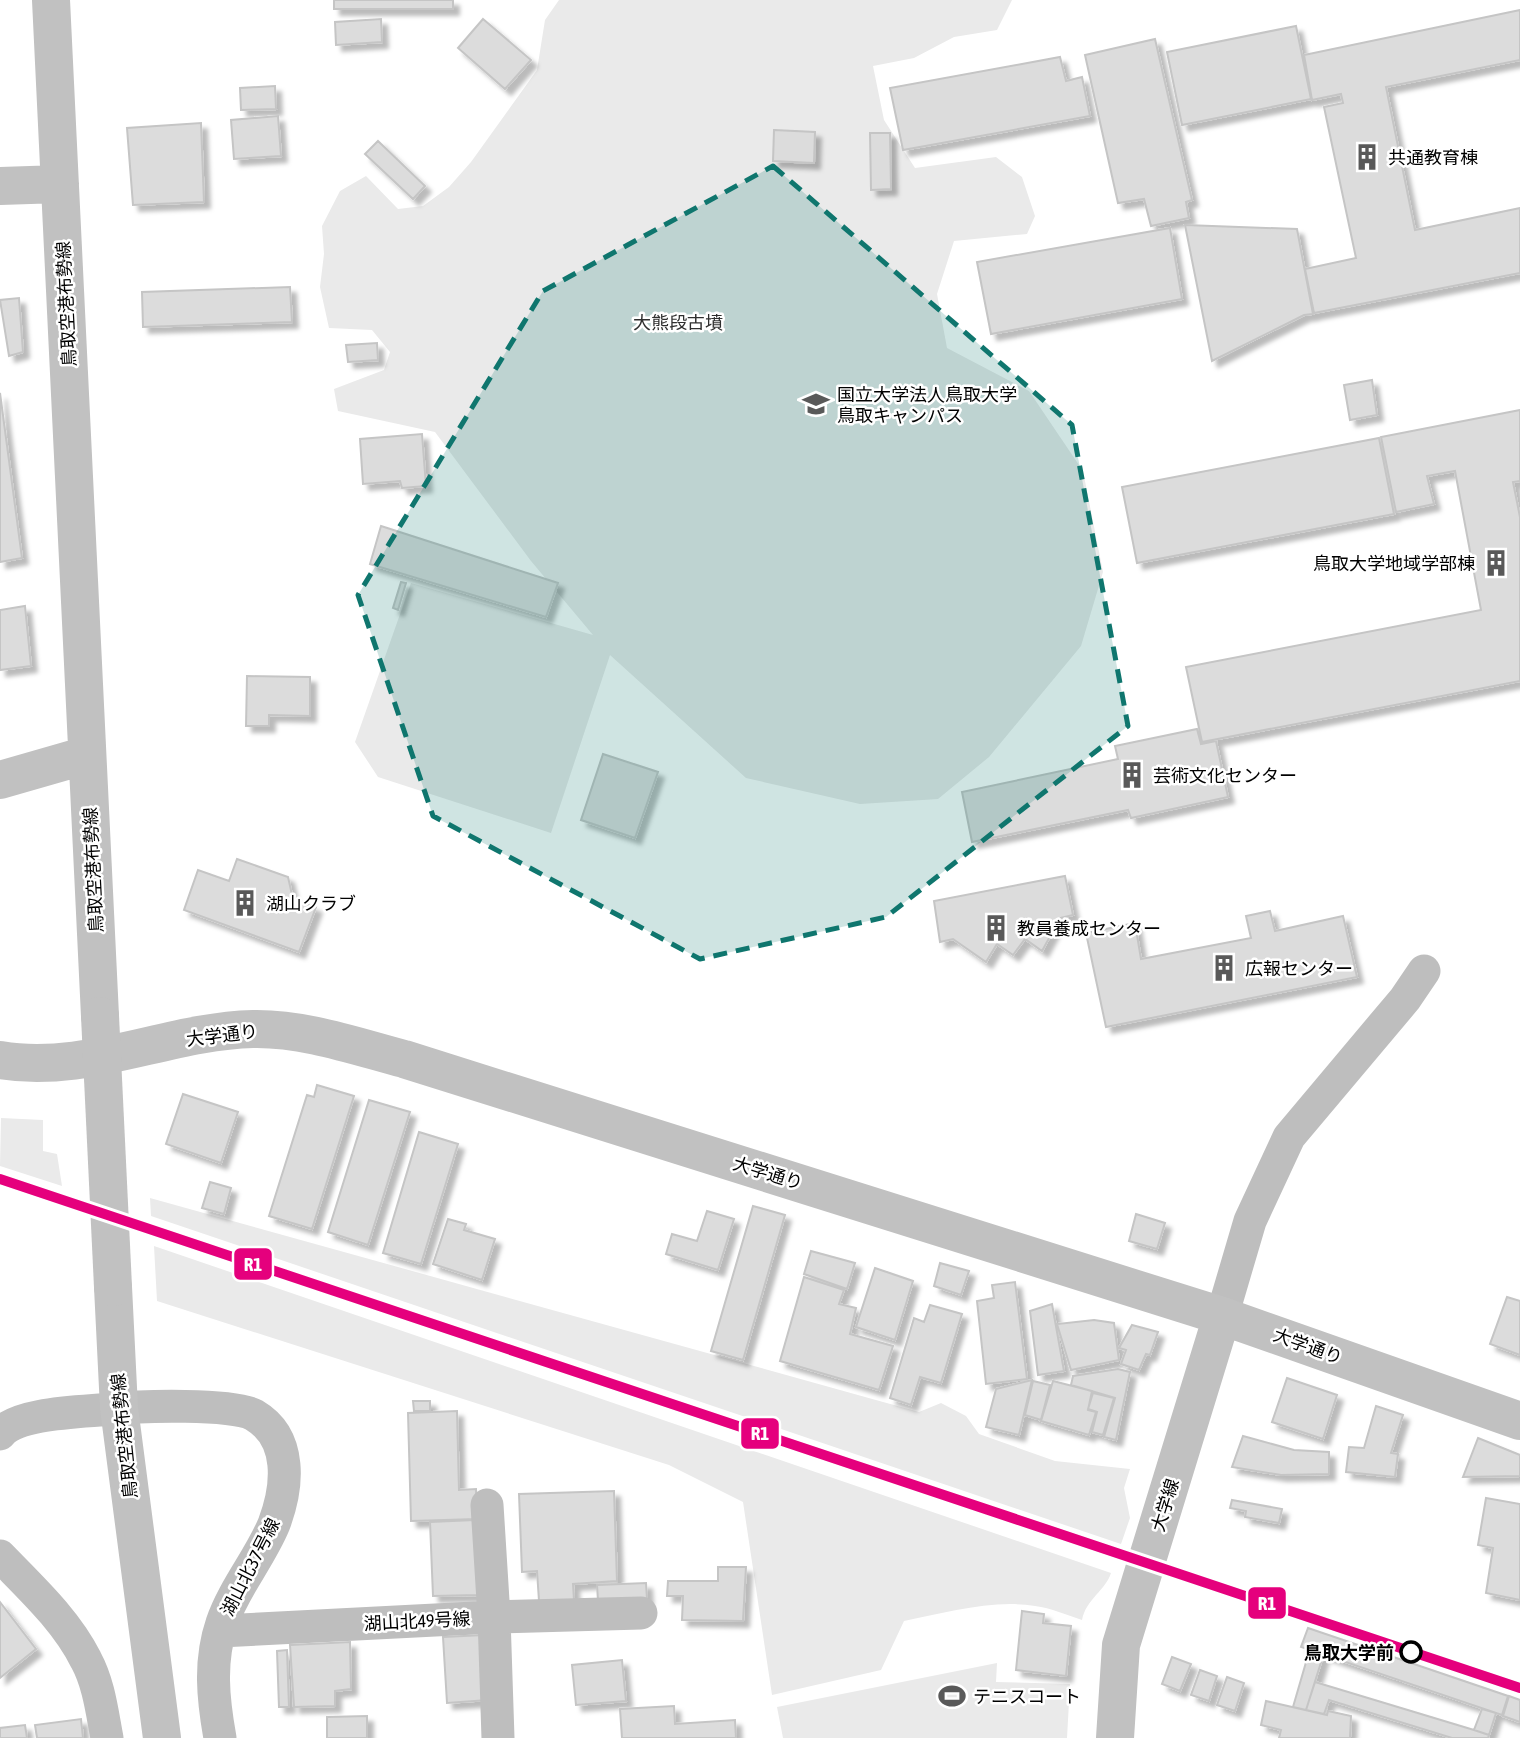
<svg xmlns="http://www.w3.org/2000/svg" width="1520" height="1738" viewBox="0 0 1520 1738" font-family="'Asap Condensed','Noto Sans JP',sans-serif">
  <defs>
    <filter id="shadow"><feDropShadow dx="6" dy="6" stdDeviation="2" flood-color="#0004"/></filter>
  </defs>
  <rect width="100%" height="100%" fill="#fff"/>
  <path fill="#eaeaea" d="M 559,0 L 1012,0 L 997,30 L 954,37 L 914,58 L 873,66 L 884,120 L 915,168 L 996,157 L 1022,177 L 1035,216 L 1027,234 L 954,241 L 937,294 L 947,348 L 1029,391 L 1083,471 L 1103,572 L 1081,646 L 989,757 L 938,799 L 860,804 L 746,778 L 610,655 L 551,833 L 378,777 L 355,742 L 411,583 L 593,635 L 531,561 L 435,432 L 338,411 L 334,389 L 384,370 L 390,352 L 372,330 L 329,328 L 320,287 L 324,254 L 322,226 L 340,191 L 366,176 L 398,209 L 423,206 L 449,187 L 471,162 L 537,70 L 545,20 Z
    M 1,1118 L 43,1120 L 43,1151 L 57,1154 L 62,1186 L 0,1166 Z
    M 150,1198 L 919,1412 L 941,1403 L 966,1416 L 979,1434 L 1055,1461 L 1130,1469 L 1124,1488 L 1130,1518 L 1121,1544 L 151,1216 Z
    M 154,1246 L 1111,1573 C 1106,1590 1086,1599 1082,1620 C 1067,1615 1051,1608 1035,1606 C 993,1599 945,1613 904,1621 L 881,1670 L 772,1695 L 743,1502 L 669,1465 L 157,1301 Z
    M 997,1663 L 996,1682 L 1070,1684 L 1067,1738 L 783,1738 L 777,1707 Z"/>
  <path fill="#dcdcdc" stroke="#c5c5c5" stroke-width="2" filter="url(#shadow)" d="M 334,0 L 453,0 L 453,9 L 334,9 Z
    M 1520,10 L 1520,60 L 1386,87 L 1415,230 L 1520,208 L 1520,273 L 1314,313 L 1305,269 L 1356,258 L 1324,107 L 1343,103 L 1341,94 L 1312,100 L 1304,55 Z
    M 381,19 L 382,42 L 336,45 L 335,22 Z
    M 483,19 L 531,60 L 505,89 L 458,48 Z
    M 1296,26 L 1311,99 L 1182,125 L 1167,52 Z
    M 1155,39 L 1192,200 L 1186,202 L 1189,218 L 1151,226 L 1144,199 L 1118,203 L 1085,55 Z
    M 1060,57 L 1066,81 L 1082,77 L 1090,116 L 903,150 L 890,88 Z
    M 275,86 L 276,109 L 241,110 L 240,88 Z
    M 278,116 L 281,156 L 234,159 L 231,120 Z
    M 201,123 L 204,202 L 133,205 L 127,128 Z
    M 774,130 L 815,132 L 814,163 L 773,161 Z
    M 870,133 L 890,133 L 891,189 L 871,190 Z
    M 378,141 L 425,186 L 413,199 L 365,154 Z
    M 1185,225 L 1297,229 L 1313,314 L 1304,315 L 1212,361 Z
    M 1170,228 L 1182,299 L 991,334 L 977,262 Z
    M 290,287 L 292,322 L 143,327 L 142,292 Z
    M 19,298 L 23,352 L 9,356 L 0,300 Z
    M 377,343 L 378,360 L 348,362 L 346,345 Z
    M 1372,380 L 1377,415 L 1350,420 L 1344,385 Z
    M 0,393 L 22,558 L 0,562 Z
    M 1520,410 L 1520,481 L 1513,482 L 1520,517 L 1520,681 L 1202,742 L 1186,667 L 1481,610 L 1455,471 L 1427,476 L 1434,504 L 1396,512 L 1381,437 Z
    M 422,434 L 426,486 L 402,488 L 400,481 L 363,484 L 360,439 Z
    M 1379,438 L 1394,514 L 1137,563 L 1122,487 Z
    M 381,526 L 558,583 L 546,617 L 370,564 Z
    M 401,582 L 406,583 L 398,610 L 393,608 Z
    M 25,606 L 31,666 L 0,670 L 0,610 Z
    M 247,676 L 310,677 L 310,716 L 269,715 L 269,726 L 246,726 Z
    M 1197,729 L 1201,744 L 1216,741 L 1228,797 L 1131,818 L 1128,810 L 972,842 L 962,792 L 1118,759 L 1115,746 Z
    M 603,754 L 658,772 L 635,838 L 581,820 Z
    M 237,859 L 288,877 L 293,899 L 316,907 L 299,952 L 184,910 L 198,870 L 229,881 Z
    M 1065,876 L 1073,915 L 1060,918 L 1042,951 L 1025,939 L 1013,955 L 997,944 L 986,962 L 953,939 L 940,942 L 934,901 Z
    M 1270,911 L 1275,931 L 1343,916 L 1357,977 L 1106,1027 L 1086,933 L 1135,923 L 1141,959 L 1251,938 L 1246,916 Z
    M 317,1085 L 354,1096 L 312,1229 L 269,1216 L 307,1095 L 314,1097 Z
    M 183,1094 L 238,1112 L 221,1163 L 166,1144 Z
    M 369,1100 L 410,1112 L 368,1245 L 328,1232 Z
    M 419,1132 L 458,1144 L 421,1264 L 383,1253 Z
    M 210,1182 L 231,1188 L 224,1214 L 202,1208 Z
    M 753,1206 L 785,1215 L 743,1360 L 711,1351 Z
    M 707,1211 L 734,1219 L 718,1270 L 666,1254 L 672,1234 L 697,1241 Z
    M 1136,1214 L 1165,1223 L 1157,1249 L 1129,1241 Z
    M 448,1219 L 466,1224 L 464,1230 L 495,1239 L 482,1280 L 433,1264 Z
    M 811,1251 L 855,1263 L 847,1289 L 804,1274 Z
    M 940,1263 L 969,1271 L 961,1295 L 934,1286 Z
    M 875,1268 L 913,1281 L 895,1340 L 856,1327 Z
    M 804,1277 L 844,1290 L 839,1304 L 856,1308 L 850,1334 L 893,1346 L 879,1390 L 780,1361 Z
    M 1015,1282 L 1027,1379 L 986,1384 L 977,1301 L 994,1298 L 992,1285 Z
    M 1507,1297 L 1520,1301 L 1520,1355 L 1490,1344 Z
    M 1052,1304 L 1064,1371 L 1038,1375 L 1030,1311 Z
    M 930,1305 L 962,1314 L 941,1383 L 920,1377 L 911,1405 L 890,1398 L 914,1318 L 924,1322 Z
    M 1094,1320 L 1114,1323 L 1119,1360 L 1071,1370 L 1057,1324 Z
    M 1132,1325 L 1158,1332 L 1150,1355 L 1146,1354 L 1139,1370 L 1121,1364 L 1126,1350 L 1119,1348 Z
    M 1118,1369 L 1130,1372 L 1116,1440 L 1104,1437 L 1115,1398 L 1071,1385 L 1073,1376 Z
    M 1287,1378 L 1337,1395 L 1323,1439 L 1272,1422 Z
    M 1032,1380 L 1019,1435 L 986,1427 L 996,1389 Z
    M 1033,1381 L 1050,1385 L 1041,1420 L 1025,1415 Z
    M 1053,1381 L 1092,1391 L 1088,1410 L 1096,1412 L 1089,1435 L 1041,1421 Z
    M 1093,1393 L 1114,1398 L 1103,1435 L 1092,1432 L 1097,1412 L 1088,1409 Z
    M 413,1401 L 430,1401 L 430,1411 L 414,1411 Z
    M 1376,1406 L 1403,1415 L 1391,1453 L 1398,1454 L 1395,1477 L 1346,1472 L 1349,1447 L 1364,1448 Z
    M 457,1411 L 459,1490 L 476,1489 L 477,1519 L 411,1521 L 408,1413 Z
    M 1243,1436 L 1294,1450 L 1329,1452 L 1329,1474 L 1281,1475 L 1232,1467 Z
    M 1478,1438 L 1520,1455 L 1520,1476 L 1463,1477 Z
    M 614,1491 L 617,1581 L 573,1584 L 574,1600 L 539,1601 L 537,1571 L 522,1572 L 519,1494 Z
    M 1486,1498 L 1520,1504 L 1520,1600 L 1486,1593 L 1493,1548 L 1478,1545 Z
    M 1232,1500 L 1282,1509 L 1279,1523 L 1245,1517 L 1246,1511 L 1230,1508 Z
    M 475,1520 L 478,1595 L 433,1596 L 430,1522 Z
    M 718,1567 L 746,1567 L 743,1621 L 682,1620 L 683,1596 L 667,1596 L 668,1581 L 718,1581 Z
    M 646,1583 L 647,1599 L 598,1601 L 597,1585 Z
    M 0,1602 L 36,1649 L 0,1678 Z
    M 1022,1611 L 1044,1614 L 1043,1623 L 1071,1626 L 1066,1676 L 1016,1670 Z
    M 1308,1628 L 1508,1696 L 1502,1715 L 1301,1647 Z
    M 484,1635 L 488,1700 L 447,1703 L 443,1637 Z
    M 350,1642 L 351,1689 L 335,1691 L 335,1706 L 294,1707 L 290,1645 Z
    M 287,1650 L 289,1707 L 279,1707 L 277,1651 Z
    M 1309,1652 L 1323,1656 L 1306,1710 L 1293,1707 Z
    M 1172,1657 L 1191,1664 L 1180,1691 L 1162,1684 Z
    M 622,1660 L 626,1701 L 576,1705 L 572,1665 Z
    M 1200,1670 L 1217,1676 L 1209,1701 L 1191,1695 Z
    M 1227,1677 L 1244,1683 L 1235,1711 L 1217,1705 Z
    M 1315,1682 L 1474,1730 L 1489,1735 L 1488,1738 L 1452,1738 L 1329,1700 L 1324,1714 L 1306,1710 Z
    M 1509,1696 L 1520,1700 L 1520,1722 L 1503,1716 Z
    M 1266,1701 L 1327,1715 L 1328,1711 L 1351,1716 L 1350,1738 L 1279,1738 L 1281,1730 L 1261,1725 Z
    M 674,1706 L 675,1724 L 735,1720 L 736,1738 L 622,1738 L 620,1709 Z
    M 1482,1709 L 1496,1713 L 1489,1735 L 1474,1730 Z
    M 367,1716 L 367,1738 L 327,1738 L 327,1717 Z
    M 81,1719 L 83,1738 L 37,1738 L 35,1725 Z
    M 25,1725 L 27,1738 L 0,1738 L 0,1728 Z"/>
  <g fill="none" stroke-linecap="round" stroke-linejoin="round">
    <path stroke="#bebebe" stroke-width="33" d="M 1222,1316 L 1250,1221 L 1289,1137 L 1405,999 L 1424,971
      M 0,1434 C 17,1412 85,1412 112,1409 C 138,1406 234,1403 254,1415 C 293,1438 288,1487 274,1524 C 260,1558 234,1588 222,1623 C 209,1661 213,1699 220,1738
      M 487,1505 L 494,1617 L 641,1613
      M 0,1556 C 31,1588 66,1620 86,1660 C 99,1684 102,1712 107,1738
      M 220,1631 L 494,1617 L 498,1738"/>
    <path stroke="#c1c1c1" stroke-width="38" d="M 51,0 L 100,1016
      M 0,186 L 60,184
      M 0,780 L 87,755
      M 0,1060 C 85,1075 168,1031 253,1029 C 304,1028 355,1046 404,1059 L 1222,1316 L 1520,1421
      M 113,1287 L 119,1408 L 162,1738
      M 1115,1738 L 1121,1645 L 1222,1316"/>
    <path stroke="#c1c1c1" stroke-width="38" d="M 100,1016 L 113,1287"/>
    <defs>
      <path id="rail-1" d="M 0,1179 L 1520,1688"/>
    </defs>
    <use href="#rail-1" stroke="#fff" stroke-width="16"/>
    <use href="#rail-1" stroke="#e5007d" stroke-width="10"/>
  </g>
  <path fill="#0f766e" fill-opacity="0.2" stroke="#0f766e" stroke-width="5" stroke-dasharray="14 9" stroke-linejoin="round" d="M 773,166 L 1072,425 L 1128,726 L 886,917 L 700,959 L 433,816 L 358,595 L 543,291 Z"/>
  <defs>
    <symbol id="building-bare" viewBox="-9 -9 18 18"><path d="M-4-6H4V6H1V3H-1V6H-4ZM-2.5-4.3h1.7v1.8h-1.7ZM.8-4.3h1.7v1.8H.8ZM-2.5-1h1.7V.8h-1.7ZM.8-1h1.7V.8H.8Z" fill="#595959" stroke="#fff" stroke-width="2.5" paint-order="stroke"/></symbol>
    <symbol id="university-bare" viewBox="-9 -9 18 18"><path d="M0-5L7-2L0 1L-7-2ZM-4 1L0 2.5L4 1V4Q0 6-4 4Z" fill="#595959" stroke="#fff" stroke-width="2.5" paint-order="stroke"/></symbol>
    <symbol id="stadium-bare" viewBox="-9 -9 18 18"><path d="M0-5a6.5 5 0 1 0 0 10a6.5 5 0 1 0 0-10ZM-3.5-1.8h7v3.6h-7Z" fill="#595959" stroke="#fff" stroke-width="2.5" paint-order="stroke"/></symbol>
  </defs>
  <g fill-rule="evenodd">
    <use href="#building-bare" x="1348" y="138" width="38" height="38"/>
    <use href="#university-bare" x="797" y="385" width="38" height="38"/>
    <use href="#building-bare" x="1477" y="544" width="38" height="38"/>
    <use href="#building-bare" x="1113" y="756" width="38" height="38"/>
    <use href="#building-bare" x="226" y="884" width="38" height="38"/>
    <use href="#building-bare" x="977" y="909" width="38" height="38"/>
    <use href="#building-bare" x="1205" y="949" width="38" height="38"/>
    <use href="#stadium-bare" x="933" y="1677" width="38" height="38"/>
  </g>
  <circle fill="#fff" stroke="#000" stroke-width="3.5" cx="1411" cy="1652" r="10"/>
  <g text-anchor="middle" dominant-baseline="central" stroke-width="5" stroke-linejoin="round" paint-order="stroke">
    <g font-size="18" fill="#000" stroke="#fff" text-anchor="start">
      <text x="1388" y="157">共通教育棟</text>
      <text x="837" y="394">国立大学法人鳥取大学<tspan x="837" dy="21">鳥取キャンパス</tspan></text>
      <text x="1475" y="563" text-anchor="end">鳥取大学地域学部棟</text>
      <text x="1153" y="775">芸術文化センター</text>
      <text x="266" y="903">湖山クラブ</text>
      <text x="1017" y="928">教員養成センター</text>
      <text x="1245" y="968">広報センター</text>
      <text x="973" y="1696">テニスコート</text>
    </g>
    <g font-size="18" fill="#000" stroke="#fff">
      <text transform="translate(66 304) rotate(-93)">鳥取空港布勢線</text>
      <text transform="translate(93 870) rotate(-93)">鳥取空港布勢線</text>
      <text transform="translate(222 1035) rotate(-7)">大学通り</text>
      <text transform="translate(768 1173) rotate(17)">大学通り</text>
      <text transform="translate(1308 1346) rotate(20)">大学通り</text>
      <text transform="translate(124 1436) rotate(-96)">鳥取空港布勢線</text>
      <text transform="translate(1165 1505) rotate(-73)">大学線</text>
      <text transform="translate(250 1567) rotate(-63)">湖山北37号線</text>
      <text transform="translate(417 1621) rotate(-3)">湖山北49号線</text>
    </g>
    <g font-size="18" fill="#2f2f2f" stroke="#fff">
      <text x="678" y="322">大熊段古墳</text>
    </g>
    <g font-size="18" font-weight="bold" fill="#000" stroke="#fff" text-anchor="end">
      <text x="1394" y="1652">鳥取大学前</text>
    </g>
  </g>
  <g stroke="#fff" stroke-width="2.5">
    <rect x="233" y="1247" width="40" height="34" rx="7" fill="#e5007d"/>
    <rect x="740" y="1417" width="40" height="33" rx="7" fill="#e5007d"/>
    <rect x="1247" y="1586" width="40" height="34" rx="7" fill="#e5007d"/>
  </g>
  <g font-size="19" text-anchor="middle" font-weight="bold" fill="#fff">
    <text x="253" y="1271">R1</text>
    <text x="760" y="1440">R1</text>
    <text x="1267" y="1610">R1</text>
  </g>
</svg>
